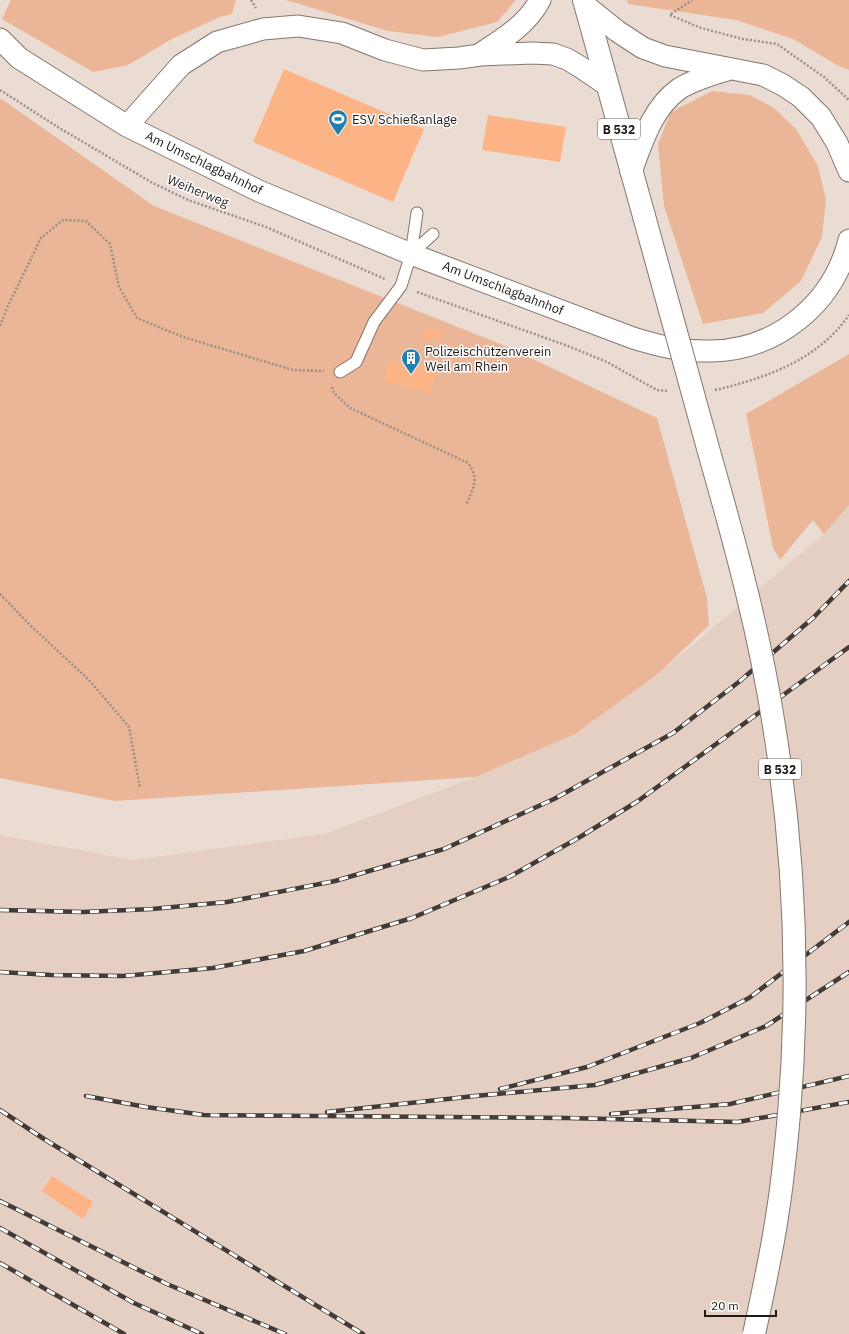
<svg xmlns="http://www.w3.org/2000/svg" width="849" height="1334" viewBox="0 0 849 1334" font-family="'IBM Plex Sans',sans-serif">
  <rect width="100%" height="100%" fill="#ebdcd3"/>
  <path fill="#e5cfc2" d="M 849,505 L 849,1334 L 0,1334 L 0,835 L 132,860 L 325,834 L 475,777 L 575,734 L 659,673 L 824,534 Z"/>
  <path fill="#eab697" d="M 11,0 L 236,0 L 232,14 L 220,17 L 172,39 L 128,65 L 93,72 L 2,19 Z
    M 286,0 L 516,0 L 497,22 L 438,37 L 388,31 Z
    M 627,0 L 849,0 L 849,70 L 837,65 L 793,39 L 736,20 L 628,4 Z
    M 712,91 L 750,95 L 774,108 L 796,129 L 818,166 L 826,200 L 822,237 L 801,281 L 763,313 L 703,324 L 664,206 L 658,144 L 671,112 Z
    M 0,98 L 154,206 L 503,345 L 657,418 L 707,598 L 709,625 L 659,673 L 575,734 L 475,777 L 115,801 L 0,778 Z
    M 849,354 L 849,505 L 824,534 L 813,520 L 780,560 L 773,548 L 746,414 Z"/>
  <path fill="#fcb386" d="M 284,69 L 424,129 L 393,202 L 253,142 Z
    M 488,115 L 566,127 L 560,162 L 482,150 Z
    M 441,329 L 442,339 L 424,341 L 423,330 Z
    M 388,361 L 412,367 L 413,363 L 438,369 L 431,393 L 383,381 Z
    M 52,1176 L 93,1202 L 83,1219 L 42,1191 Z"/>
  <g fill="none" stroke-linecap="round" stroke-linejoin="round">
    <defs>
      <path id="service" d="M 411,254 L 433,234
        M 340,372 L 356,362 L 374,322 L 401,286 L 411,254 L 417,213"/>
      <path id="minor" d="M 586,6 L 617,31 L 643,48 L 665,56 L 763,75 L 783,85 L 801,97 L 821,117 L 837,143 L 849,171
        M 0,39 L 19,58 L 127,126 L 259,191 L 411,254 L 633,338 C 659,346 683,352 711,351 C 777,350 833,304 849,240
        M 480,54 C 503,39 527,25 540,0
        M 127,126 L 181,65 L 217,42 L 263,29 L 298,26 L 342,33 L 385,50 L 423,60 L 459,58 L 480,55 L 532,53 L 553,54 L 567,59 L 582,68 L 607,85
        M 631,172 C 642,143 652,108 679,89 C 693,80 711,75 727,70"/>
      <path id="primary" d="M 584,0 L 644,216"/>
    </defs>
    <use href="#service" stroke="#84766e" stroke-width="13"/>
    <use href="#minor" stroke="#84766e" stroke-width="23"/>
    <use href="#primary" stroke="#84766e" stroke-width="24"/>
    <path stroke="#9a8f88" stroke-width="2.5" stroke-dasharray="2 2" stroke-linecap="butt" d="M 251,0 L 256,8
      M 671,14 L 692,0
      M 670,15 L 701,28 L 743,39 L 777,44 L 824,77 L 849,100
      M 0,90 L 61,129 L 151,182 L 188,200 L 266,227 L 385,279
      M 417,292 L 568,346 L 607,362 L 657,390 L 668,391
      M 0,326 L 7,308 L 41,238 L 63,220 L 86,221 L 110,244 L 119,287 L 137,318 L 183,337 L 293,370 L 324,371
      M 332,387 L 334,393 L 350,408 L 468,463 C 480,479 473,488 466,505
      M 715,390 C 725,388 735,385 745,382 C 786,370 824,351 849,315
      M 0,594 L 31,626 L 89,680 L 129,727 L 140,788"/>
    <use href="#service" stroke="#fff" stroke-width="11"/>
    <use href="#minor" stroke="#fff" stroke-width="21"/>
    <use href="#primary" stroke="#fff" stroke-width="22"/>
    <defs>
      <path id="rail" d="M 0,910 L 83,912 L 152,909 L 227,902 L 335,881 L 444,849 L 554,799 L 673,733 L 740,681 L 813,618 L 849,581
        M 0,972 L 51,975 L 123,976 L 213,968 L 304,951 L 412,918 L 509,877 L 580,837 L 638,801 L 849,647
        M 500,1089 L 587,1067 L 700,1023 L 749,998 L 849,922
        M 86,1096 L 146,1107 L 204,1115 L 566,1118 L 738,1122 L 849,1102
        M 0,1110 L 44,1139 L 363,1334
        M 327,1112 L 475,1096 L 595,1085 L 691,1058 L 766,1026 L 849,972
        M 611,1114 L 730,1104 L 849,1076
        M 0,1201 L 167,1284 L 285,1334
        M 0,1228 L 134,1303 L 202,1334
        M 0,1263 L 124,1334"/>
    </defs>
    <use href="#rail" stroke="#423b37" stroke-width="4.5"/>
    <use href="#rail" stroke="#fff" stroke-width="3" stroke-dasharray="9" stroke-linecap="butt"/>
    <defs>
      <path id="primary-bridge" d="M 644,216 C 666,297 689,378 711,459 C 736,547 760,635 774,726 C 795,855 800,983 789,1114 C 786,1146 783,1179 778,1210 C 772,1252 763,1293 754,1334"/>
    </defs>
    <use href="#primary-bridge" stroke="#84766e" stroke-width="24" stroke-linecap="butt"/>
    <use href="#primary-bridge" stroke="#fff" stroke-width="22"/>
  </g>
  <defs>
    <symbol id="stadium-pin" viewBox="-11 -11 22 30"><path d="M0 17L-7.5 6A9.5 9.5 0 1 1 7.5 6Z" fill="#247fad" stroke="#fff"/><path d="M0-5a6.5 5 0 1 0 0 10a6.5 5 0 1 0 0-10ZM-3.5-1.8h7v3.6h-7Z" fill="#fff"/></symbol>
    <symbol id="building-pin" viewBox="-11 -11 22 30"><path d="M0 17L-7.5 6A9.5 9.5 0 1 1 7.5 6Z" fill="#247fad" stroke="#fff"/><path d="M-4-6H4V6H1V3H-1V6H-4ZM-2.5-4.3h1.7v1.8h-1.7ZM.8-4.3h1.7v1.8H.8ZM-2.5-1h1.7V.8h-1.7ZM.8-1h1.7V.8H.8Z" fill="#fff"/></symbol>
  </defs>
  <g fill-rule="evenodd">
    <use href="#stadium-pin" x="327" y="108" width="22" height="30"/>
    <use href="#building-pin" x="400" y="347" width="22" height="30"/>
  </g>
  <g text-anchor="middle" dominant-baseline="central" stroke-width="3" stroke-linejoin="round" paint-order="stroke">
    <g fill="#fff" stroke="#635f5d" stroke-width="1">
      <rect x="598" y="119" width="42" height="20" rx="3"/>
      <rect x="759" y="759" width="42" height="20" rx="3"/>
    </g>
    <g font-size="12" font-weight="bold" fill="#201a17">
      <text x="619" y="129">B 532</text>
      <text x="780" y="769">B 532</text>
    </g>
    <g font-size="13" fill="#201a17" stroke="#fff" text-anchor="start">
      <text x="352" y="119">ESV Schießanlage</text>
      <text x="425" y="351">Polizeischützenverein<tspan x="425" dy="15">Weil am Rhein</tspan></text>
    </g>
    <g font-size="13" fill="#201a17" stroke="#fff">
      <text transform="translate(204 163) rotate(26)">Am Umschlagbahnhof</text>
      <text transform="translate(198 191) rotate(22)">Weiherweg</text>
      <text transform="translate(503 288) rotate(21)">Am Umschlagbahnhof</text>
    </g>
  </g>
  <path d="M705 1310v6h71v-6" fill="none" stroke="#201a17" stroke-width="2"/>
  <text x="711" y="1310" font-size="12" fill="#201a17" stroke="#ffffff" stroke-width="3" paint-order="stroke">20 m</text>
</svg>
